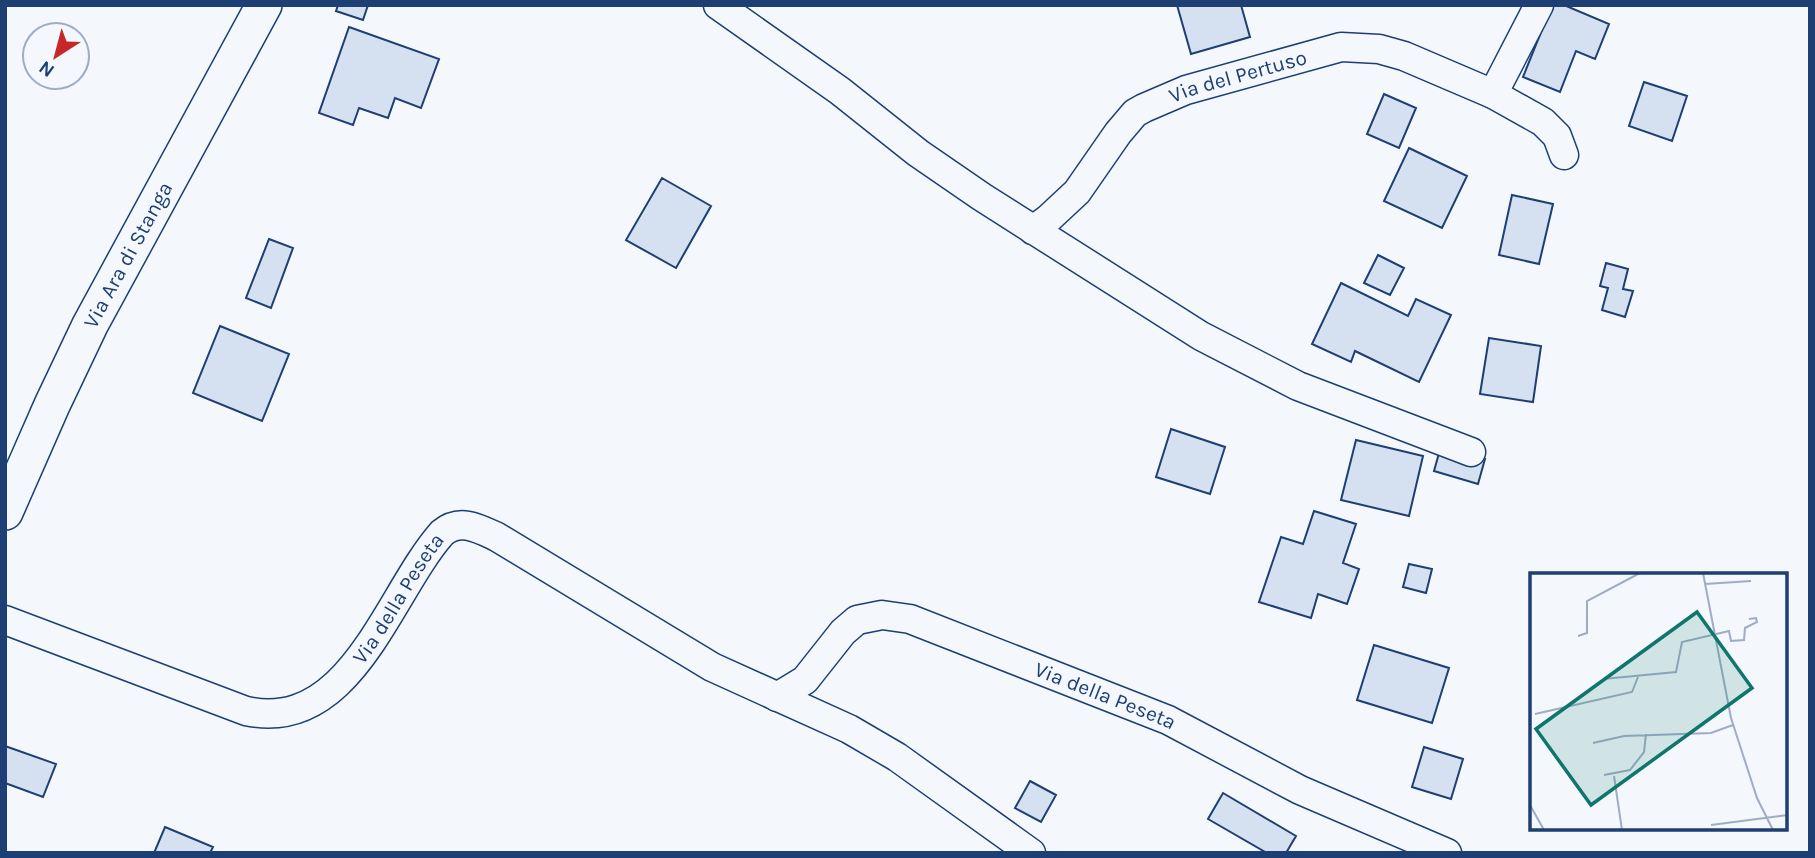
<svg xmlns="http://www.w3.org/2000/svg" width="1815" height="858" viewBox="0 0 1815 858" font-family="Karla,sans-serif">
  <rect width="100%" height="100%" fill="#f4f7fb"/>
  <path fill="#d5e0f0" stroke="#1d3f73" stroke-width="2" d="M 338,5 L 368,5 L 363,20 L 336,11 Z
    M 1177,5 L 1241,5 L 1250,37 L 1191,54 Z
    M 1552,5 L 1564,5 L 1609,24 L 1595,59 L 1576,51 L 1560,92 L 1523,77 Z
    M 349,27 L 439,59 L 421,108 L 395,98 L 388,118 L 359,108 L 353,125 L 319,113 Z
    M 1644,82 L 1687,96 L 1672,141 L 1629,126 Z
    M 1384,94 L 1416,108 L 1399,148 L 1367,134 Z
    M 1409,148 L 1467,176 L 1442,228 L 1384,201 Z
    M 662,178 L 711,206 L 676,268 L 626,240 Z
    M 1512,195 L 1553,204 L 1539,264 L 1499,255 Z
    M 269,239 L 293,248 L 271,308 L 246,298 Z
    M 1378,255 L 1404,268 L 1390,295 L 1364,283 Z
    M 1606,263 L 1628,269 L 1623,289 L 1633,291 L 1625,317 L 1602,310 L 1608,288 L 1600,286 Z
    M 1341,283 L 1408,316 L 1416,299 L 1451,315 L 1419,382 L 1355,351 L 1351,362 L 1312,344 Z
    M 220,326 L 289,354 L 262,421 L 193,393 Z
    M 1489,338 L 1541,346 L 1533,402 L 1480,394 Z
    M 1171,429 L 1225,447 L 1210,494 L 1156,477 Z
    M 1356,440 L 1423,456 L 1409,516 L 1341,500 Z
    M 1441,446 L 1485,459 L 1478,484 L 1434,471 Z
    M 1314,511 L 1356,524 L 1343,563 L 1359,569 L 1347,604 L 1318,594 L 1311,618 L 1259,602 L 1281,537 L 1303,544 Z
    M 1409,564 L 1432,569 L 1426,593 L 1403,587 Z
    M 1374,645 L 1449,668 L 1432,723 L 1357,700 Z
    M 5,746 L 56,764 L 43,797 L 5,783 Z
    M 1424,747 L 1463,759 L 1451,799 L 1412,787 Z
    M 1030,781 L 1056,795 L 1041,822 L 1015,808 Z
    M 1223,793 L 1296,836 L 1286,853 L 1267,853 L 1208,819 Z
    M 165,827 L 213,847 L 210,853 L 154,853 Z"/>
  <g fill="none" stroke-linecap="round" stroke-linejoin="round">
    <defs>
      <g id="minor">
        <path d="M 718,5 L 840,91 L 918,153 L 982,197 L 1201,336 L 1298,386 L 1471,452"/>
        <path d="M 1493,94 L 1539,5"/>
        <path id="s1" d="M 1033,230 L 1048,219 L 1077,192 L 1118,133 L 1135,113 L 1144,108 L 1186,90 L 1341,47 L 1379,49 L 1404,56 L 1493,94 L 1543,122 L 1557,136 L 1564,155"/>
        <path id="s2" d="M 5,620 L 246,711 C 351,734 388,594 442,533 C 460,518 478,528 497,537 L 712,667 L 849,729 L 897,757 L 1031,853"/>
        <path id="s3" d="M 777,697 L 805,680 L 843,632 L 857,620 L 882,615 L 910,619 L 1168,720 L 1300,790 L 1447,853"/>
      </g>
      <g id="tertiary">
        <path id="s4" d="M 5,512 L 52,405 L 90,325 L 264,5"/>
      </g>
    </defs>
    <use href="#minor" stroke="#1d3f73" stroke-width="31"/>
    <use href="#tertiary" stroke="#1d3f73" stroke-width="38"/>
    <use href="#minor" stroke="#f4f7fb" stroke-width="28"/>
    <use href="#tertiary" stroke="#f4f7fb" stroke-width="35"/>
  </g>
  <g text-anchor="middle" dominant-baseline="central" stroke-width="5" stroke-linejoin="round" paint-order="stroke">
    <g font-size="21" fill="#1d3f73" stroke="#f4f7fb">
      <text stroke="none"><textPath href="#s1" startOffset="266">Via del Pertuso</textPath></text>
      <text stroke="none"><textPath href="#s4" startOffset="285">Via Ara di Stanga</textPath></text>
      <text stroke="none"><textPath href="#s2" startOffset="462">Via della Peseta</textPath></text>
      <text stroke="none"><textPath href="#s3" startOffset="376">Via della Peseta</textPath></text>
    </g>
  </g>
  <g transform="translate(1530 573)">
    <rect width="257" height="257" fill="#f4f7fb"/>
    <path fill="none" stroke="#9eadc5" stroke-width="2" d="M 173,0 L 201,145 L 227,225 L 243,257M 175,11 L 221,8M 48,63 L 57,60 L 57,28 L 110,0M 73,106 L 146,99 L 152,69 L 199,58 L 201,68 L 214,67 L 215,55 L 227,49 L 226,45 L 219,46M 5,141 L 102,119 L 108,104M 63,170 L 94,163 L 181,160 L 203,152M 74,202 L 100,197 L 114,179 L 116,161M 84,203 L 92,257M 0,232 L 14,257M 181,252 L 258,242"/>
    <path fill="#0f766e" fill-opacity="0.15" stroke="#0f766e" stroke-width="3.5" d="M 167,39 L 222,115 L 61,232 L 6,156 Z"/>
    <rect width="257" height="257" fill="none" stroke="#1d3f73" stroke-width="3.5"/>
  </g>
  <rect width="1815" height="858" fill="none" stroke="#1d3f73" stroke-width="14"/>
  <g transform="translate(56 56) rotate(216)"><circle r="33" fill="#f4f7fb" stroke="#9eadc5" stroke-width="2"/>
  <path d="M0-5L12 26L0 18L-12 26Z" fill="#c62828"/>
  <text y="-10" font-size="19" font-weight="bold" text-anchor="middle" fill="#1d3f73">N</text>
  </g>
</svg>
